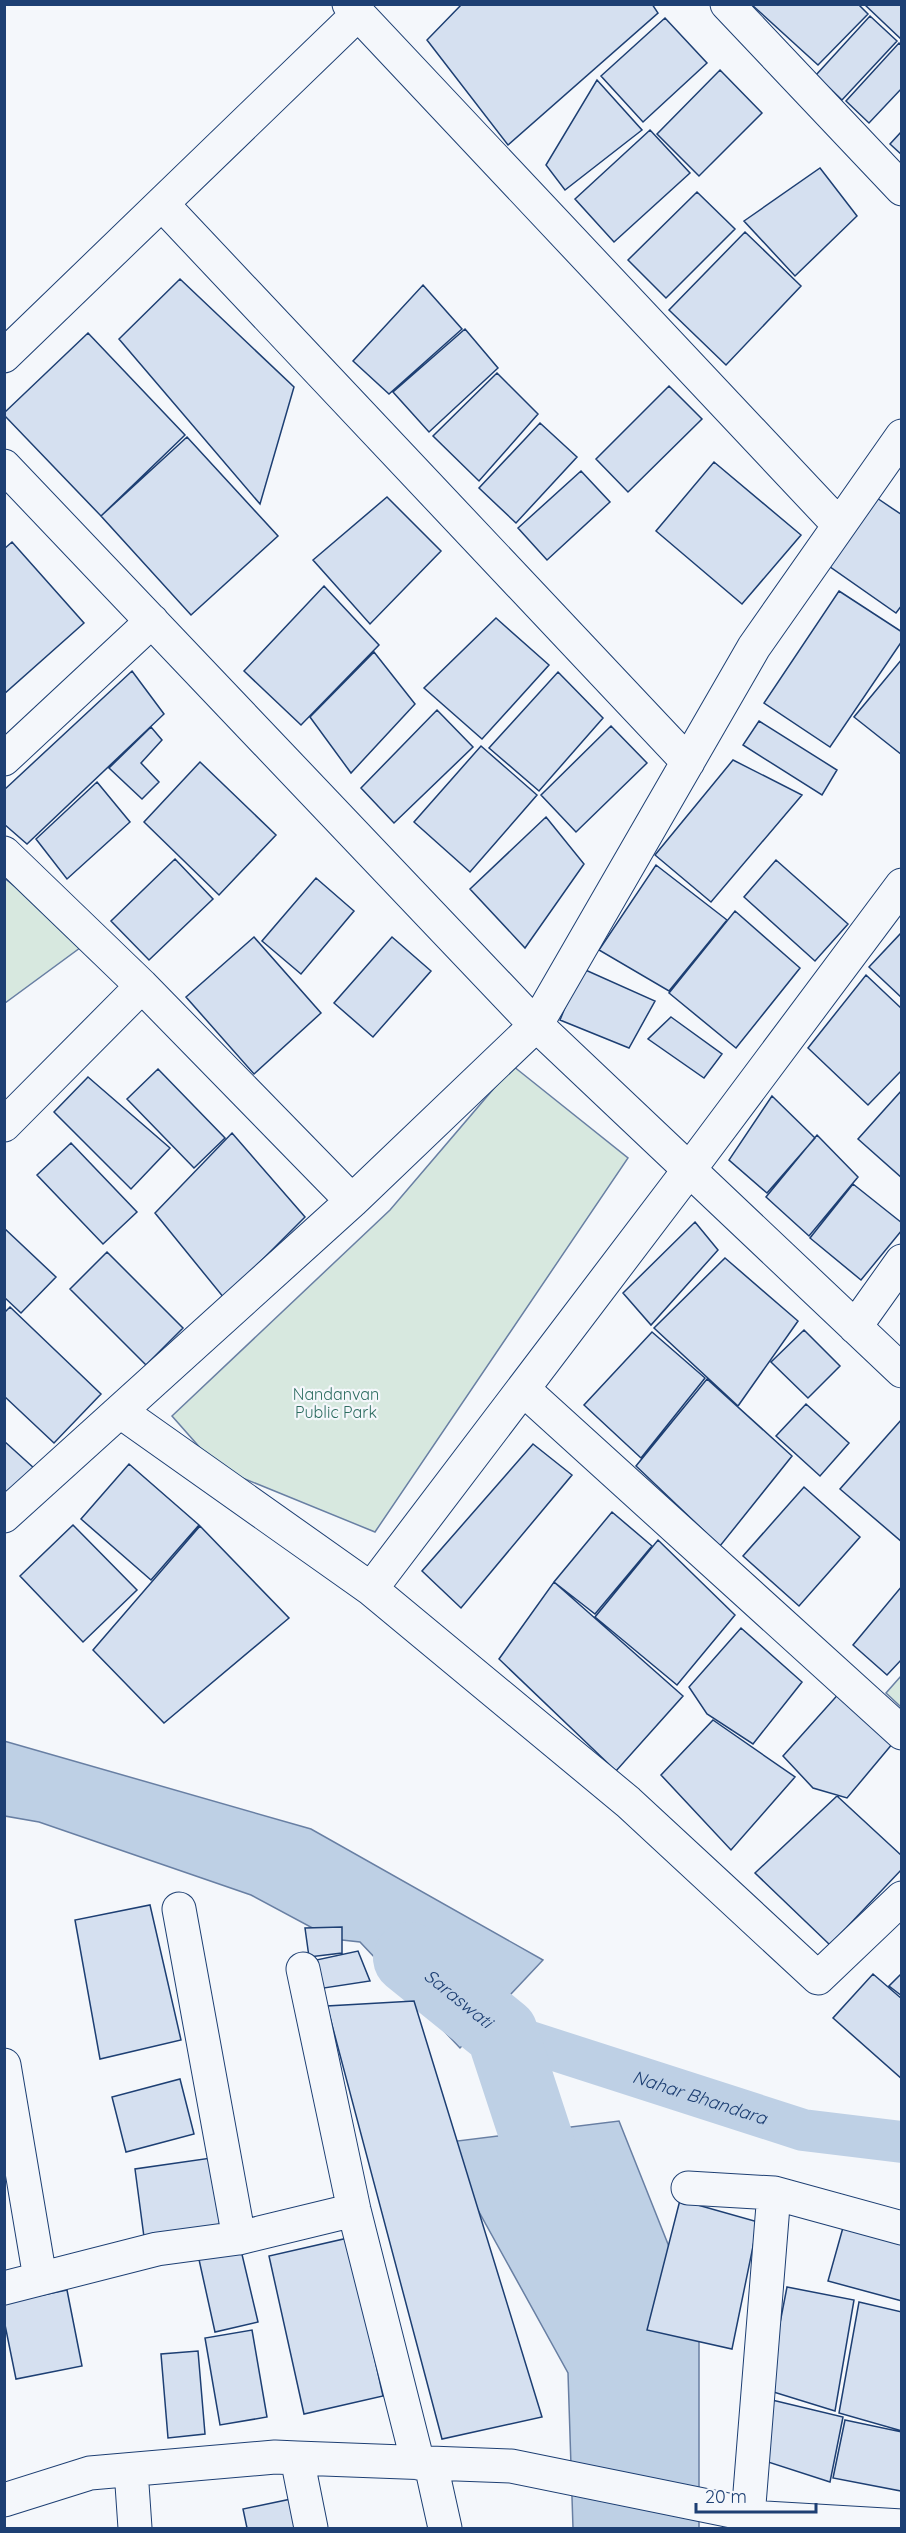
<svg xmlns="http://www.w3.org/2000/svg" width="906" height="2533" viewBox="0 0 906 2533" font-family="Quicksand,sans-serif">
  <rect width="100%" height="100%" fill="#f4f7fb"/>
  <path fill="#d7e8df" stroke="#687fa3" stroke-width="1.5" d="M 4,878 L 88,942 L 5,1003 L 4,1003 Z
    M 513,1066 L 628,1158 L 375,1532 L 218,1468 L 172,1416 L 390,1210 Z
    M 901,1676 L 901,1707 L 886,1693 Z"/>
  <path fill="#bed0e5" stroke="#687fa3" stroke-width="1.5" d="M 4,1741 L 311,1829 L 543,1960 L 460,2048 L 360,1942 L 333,1939 L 251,1895 L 39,1822 L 5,1816 Z
    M 619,2121 L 699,2322 L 699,2528 L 573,2528 L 568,2373 L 441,2143 Z"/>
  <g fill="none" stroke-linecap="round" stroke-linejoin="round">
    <path stroke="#bed0e5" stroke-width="42" id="s1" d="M 502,2033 L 803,2130 L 902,2142"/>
    <path stroke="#bed0e5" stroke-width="72" id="s2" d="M 409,1958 L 502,2033 L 565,2225"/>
  </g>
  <path fill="#d5e0f0" stroke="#1d3f73" stroke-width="1.5" d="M 462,4 L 652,4 L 658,13 L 508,145 L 427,40 Z
    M 751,4 L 858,4 L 868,14 L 818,65 Z
    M 864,4 L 902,4 L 902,40 Z
    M 870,16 L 897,41 L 842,100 L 816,75 Z
    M 665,18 L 707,63 L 643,122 L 601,76 Z
    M 899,43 L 902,46 L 902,88 L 869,123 L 846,101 Z
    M 720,70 L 762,113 L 699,176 L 657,134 Z
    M 597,80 L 642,130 L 565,190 L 546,165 Z
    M 650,130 L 690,173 L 614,242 L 575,199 Z
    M 902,131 L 902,155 L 890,144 Z
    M 820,168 L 857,216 L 795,276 L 744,221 Z
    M 697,192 L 735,229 L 666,298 L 628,260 Z
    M 745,232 L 801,286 L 726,365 L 669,310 Z
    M 180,279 L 294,387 L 260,504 L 119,339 Z
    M 423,285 L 462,329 L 389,394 L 353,361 Z
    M 465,329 L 498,368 L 429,432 L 393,392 Z
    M 88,333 L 185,435 L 101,516 L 4,415 L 4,413 Z
    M 497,373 L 538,414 L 479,481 L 433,436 Z
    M 669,386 L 702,419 L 628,492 L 596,459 Z
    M 540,423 L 577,457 L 516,523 L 479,488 Z
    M 187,437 L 278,536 L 191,615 L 101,516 Z
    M 714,462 L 801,535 L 742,604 L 656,531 Z
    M 581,471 L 610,502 L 547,560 L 518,528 Z
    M 874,496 L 902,515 L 902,605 L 896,613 L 826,564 Z
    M 387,497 L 441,551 L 370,624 L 313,560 Z
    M 12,542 L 84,623 L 4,694 L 4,549 Z
    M 324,586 L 379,645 L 301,725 L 244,671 Z
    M 839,591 L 902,632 L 902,641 L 830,747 L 764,703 Z
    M 496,618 L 549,665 L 482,739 L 424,688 Z
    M 374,652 L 415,704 L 351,773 L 310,717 Z
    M 902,659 L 902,755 L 854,717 Z
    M 132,671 L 164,714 L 27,844 L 4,824 L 4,790 Z
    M 558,672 L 603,718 L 539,791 L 489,748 Z
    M 437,710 L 473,747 L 394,823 L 361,788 Z
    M 759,721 L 837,770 L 822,795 L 743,745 Z
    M 611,726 L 647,763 L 576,832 L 541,795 Z
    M 151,727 L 162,740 L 141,763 L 159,782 L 142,799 L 109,768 Z
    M 481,746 L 537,795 L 470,872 L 414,822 Z
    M 733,760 L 802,795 L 711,902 L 655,855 Z
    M 200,762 L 276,835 L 219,895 L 144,822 Z
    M 97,782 L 130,822 L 67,879 L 36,839 Z
    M 546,817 L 584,864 L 525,948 L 470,889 Z
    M 175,859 L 213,899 L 149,960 L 111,921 Z
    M 776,860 L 848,924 L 815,961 L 744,897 Z
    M 656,865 L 727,920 L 669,991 L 599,950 Z
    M 316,878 L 354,911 L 301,974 L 262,941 Z
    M 735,911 L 800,968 L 736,1048 L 669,993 Z
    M 902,932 L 902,998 L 869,967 Z
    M 254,937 L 321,1013 L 254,1074 L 186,997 Z
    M 392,937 L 431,971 L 373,1037 L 334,1003 Z
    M 581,968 L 655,1001 L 629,1048 L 560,1020 Z
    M 866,975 L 902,1009 L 902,1070 L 868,1105 L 808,1048 Z
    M 671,1017 L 722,1054 L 704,1078 L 648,1039 Z
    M 158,1069 L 225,1138 L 194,1168 L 127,1099 Z
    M 88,1077 L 170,1148 L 131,1189 L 54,1112 Z
    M 902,1090 L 902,1178 L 858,1139 Z
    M 772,1096 L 815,1138 L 767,1193 L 729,1160 Z
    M 232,1133 L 305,1217 L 224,1298 L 155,1213 Z
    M 817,1135 L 858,1177 L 809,1236 L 766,1197 Z
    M 71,1143 L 137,1212 L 103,1244 L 37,1175 Z
    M 853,1184 L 902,1223 L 902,1230 L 861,1280 L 810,1238 Z
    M 695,1222 L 718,1250 L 651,1325 L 623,1293 Z
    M 4,1228 L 56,1277 L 21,1313 L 4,1297 Z
    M 107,1252 L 183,1328 L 146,1365 L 70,1289 Z
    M 725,1258 L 798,1321 L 738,1406 L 654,1328 Z
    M 10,1307 L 101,1394 L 54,1443 L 4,1396 L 4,1313 Z
    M 804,1330 L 840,1366 L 808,1398 L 771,1362 Z
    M 652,1332 L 705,1378 L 641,1458 L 584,1405 Z
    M 707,1379 L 792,1456 L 720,1546 L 636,1466 Z
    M 806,1404 L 849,1443 L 820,1476 L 776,1436 Z
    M 902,1419 L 902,1542 L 840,1489 Z
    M 4,1441 L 35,1469 L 4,1503 Z
    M 533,1444 L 572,1475 L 461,1608 L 422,1571 Z
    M 129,1464 L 199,1525 L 151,1580 L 81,1519 Z
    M 804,1487 L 860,1537 L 799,1606 L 743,1556 Z
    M 612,1512 L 652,1546 L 595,1614 L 554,1582 Z
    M 73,1525 L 137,1590 L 83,1642 L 20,1576 Z
    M 200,1526 L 289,1618 L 164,1723 L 93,1650 Z
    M 658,1540 L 735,1615 L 677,1685 L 595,1617 Z
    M 554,1582 L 683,1696 L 616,1771 L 499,1659 Z
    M 902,1586 L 902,1659 L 887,1675 L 853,1645 Z
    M 741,1628 L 802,1682 L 753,1744 L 707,1714 L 689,1687 Z
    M 842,1690 L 893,1743 L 847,1798 L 813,1788 L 783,1756 Z
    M 713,1720 L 795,1777 L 731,1850 L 661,1775 Z
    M 837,1796 L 902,1856 L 902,1869 L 830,1945 L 755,1873 Z
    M 150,1905 L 181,2040 L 100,2059 L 75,1920 Z
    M 342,1927 L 342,1953 L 309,1957 L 305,1928 Z
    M 358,1951 L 370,1981 L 311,1990 L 307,1962 Z
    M 902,1973 L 902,1996 L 889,1986 Z
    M 873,1974 L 902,1999 L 902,2079 L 833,2018 Z
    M 414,2001 L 542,2417 L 442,2439 L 327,2006 Z
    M 180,2079 L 194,2134 L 126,2152 L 112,2097 Z
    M 211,2158 L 220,2226 L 144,2237 L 135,2169 Z
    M 680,2200 L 758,2222 L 732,2349 L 647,2330 Z
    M 844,2224 L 902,2240 L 902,2301 L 828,2281 Z
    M 348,2238 L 383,2396 L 304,2414 L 269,2256 Z
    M 240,2246 L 258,2322 L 215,2332 L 198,2255 Z
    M 787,2287 L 854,2300 L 835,2411 L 767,2390 Z
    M 67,2290 L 82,2366 L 16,2379 L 4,2320 L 4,2303 Z
    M 859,2302 L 902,2312 L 902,2431 L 839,2413 Z
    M 252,2330 L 267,2417 L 220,2425 L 205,2338 Z
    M 198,2351 L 205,2434 L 168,2438 L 161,2354 Z
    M 772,2400 L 843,2417 L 830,2482 L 759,2459 Z
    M 845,2420 L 902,2432 L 901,2491 L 833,2478 Z
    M 296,2498 L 302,2528 L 247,2528 L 243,2509 Z"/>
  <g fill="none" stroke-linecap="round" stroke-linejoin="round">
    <defs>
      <path id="street" d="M 349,4 L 839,525
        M 727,4 L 902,189
        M 162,204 L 688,762
        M 4,356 L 358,14
        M 4,466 L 528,1017 L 902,1371
        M 4,759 L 152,621
        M 4,853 L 142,986 L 352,1201
        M 4,1125 L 142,986
        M 855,1327 L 902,1261
        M 523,1389 L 902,1733
        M 121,1412 L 371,1589 L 628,1802 L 818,1978 L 902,1898
        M 4,1516 L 352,1201 L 536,1025 L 754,647 L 902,436
        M 371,1589 L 689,1170 L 902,885
        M 179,1909 L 239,2238
        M 303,1969 L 354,2210 L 418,2463
        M 4,2065 L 40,2278
        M 688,2188 L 774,2193 L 902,2228
        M 4,2288 L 157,2249 L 239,2238 L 354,2210
        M 297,2458 L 311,2528
        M 431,2465 L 445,2528
        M 131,2470 L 135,2528
        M 4,2500 L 90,2473 L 275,2457 L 297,2458 L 511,2466 L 742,2513 L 748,2517 L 902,2526
        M 748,2517 L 774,2193"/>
    </defs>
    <use href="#street" stroke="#1d3f73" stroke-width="35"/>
    <use href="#street" stroke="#f4f7fb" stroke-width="33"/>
  </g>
  <g text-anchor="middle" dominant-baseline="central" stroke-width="4.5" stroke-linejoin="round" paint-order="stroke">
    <g font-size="16" fill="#2c6c60" stroke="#f4f7fb">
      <text x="336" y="1394">Nandanvan<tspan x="336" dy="18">Public Park</tspan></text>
    </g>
    <g font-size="18" font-style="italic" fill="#1d3f73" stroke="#f4f7fb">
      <text stroke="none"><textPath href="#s2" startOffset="64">Saraswati</textPath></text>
      <text stroke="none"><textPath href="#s1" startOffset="208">Nahar Bhandara</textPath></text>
    </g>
  </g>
  <rect width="906" height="2533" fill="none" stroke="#1d3f73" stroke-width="12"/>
  <path d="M696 2503v9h120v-9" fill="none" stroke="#1d3f73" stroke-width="3"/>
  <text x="705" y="2503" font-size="18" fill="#1d3f73" stroke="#f4f7fb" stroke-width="4.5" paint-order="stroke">20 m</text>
</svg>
